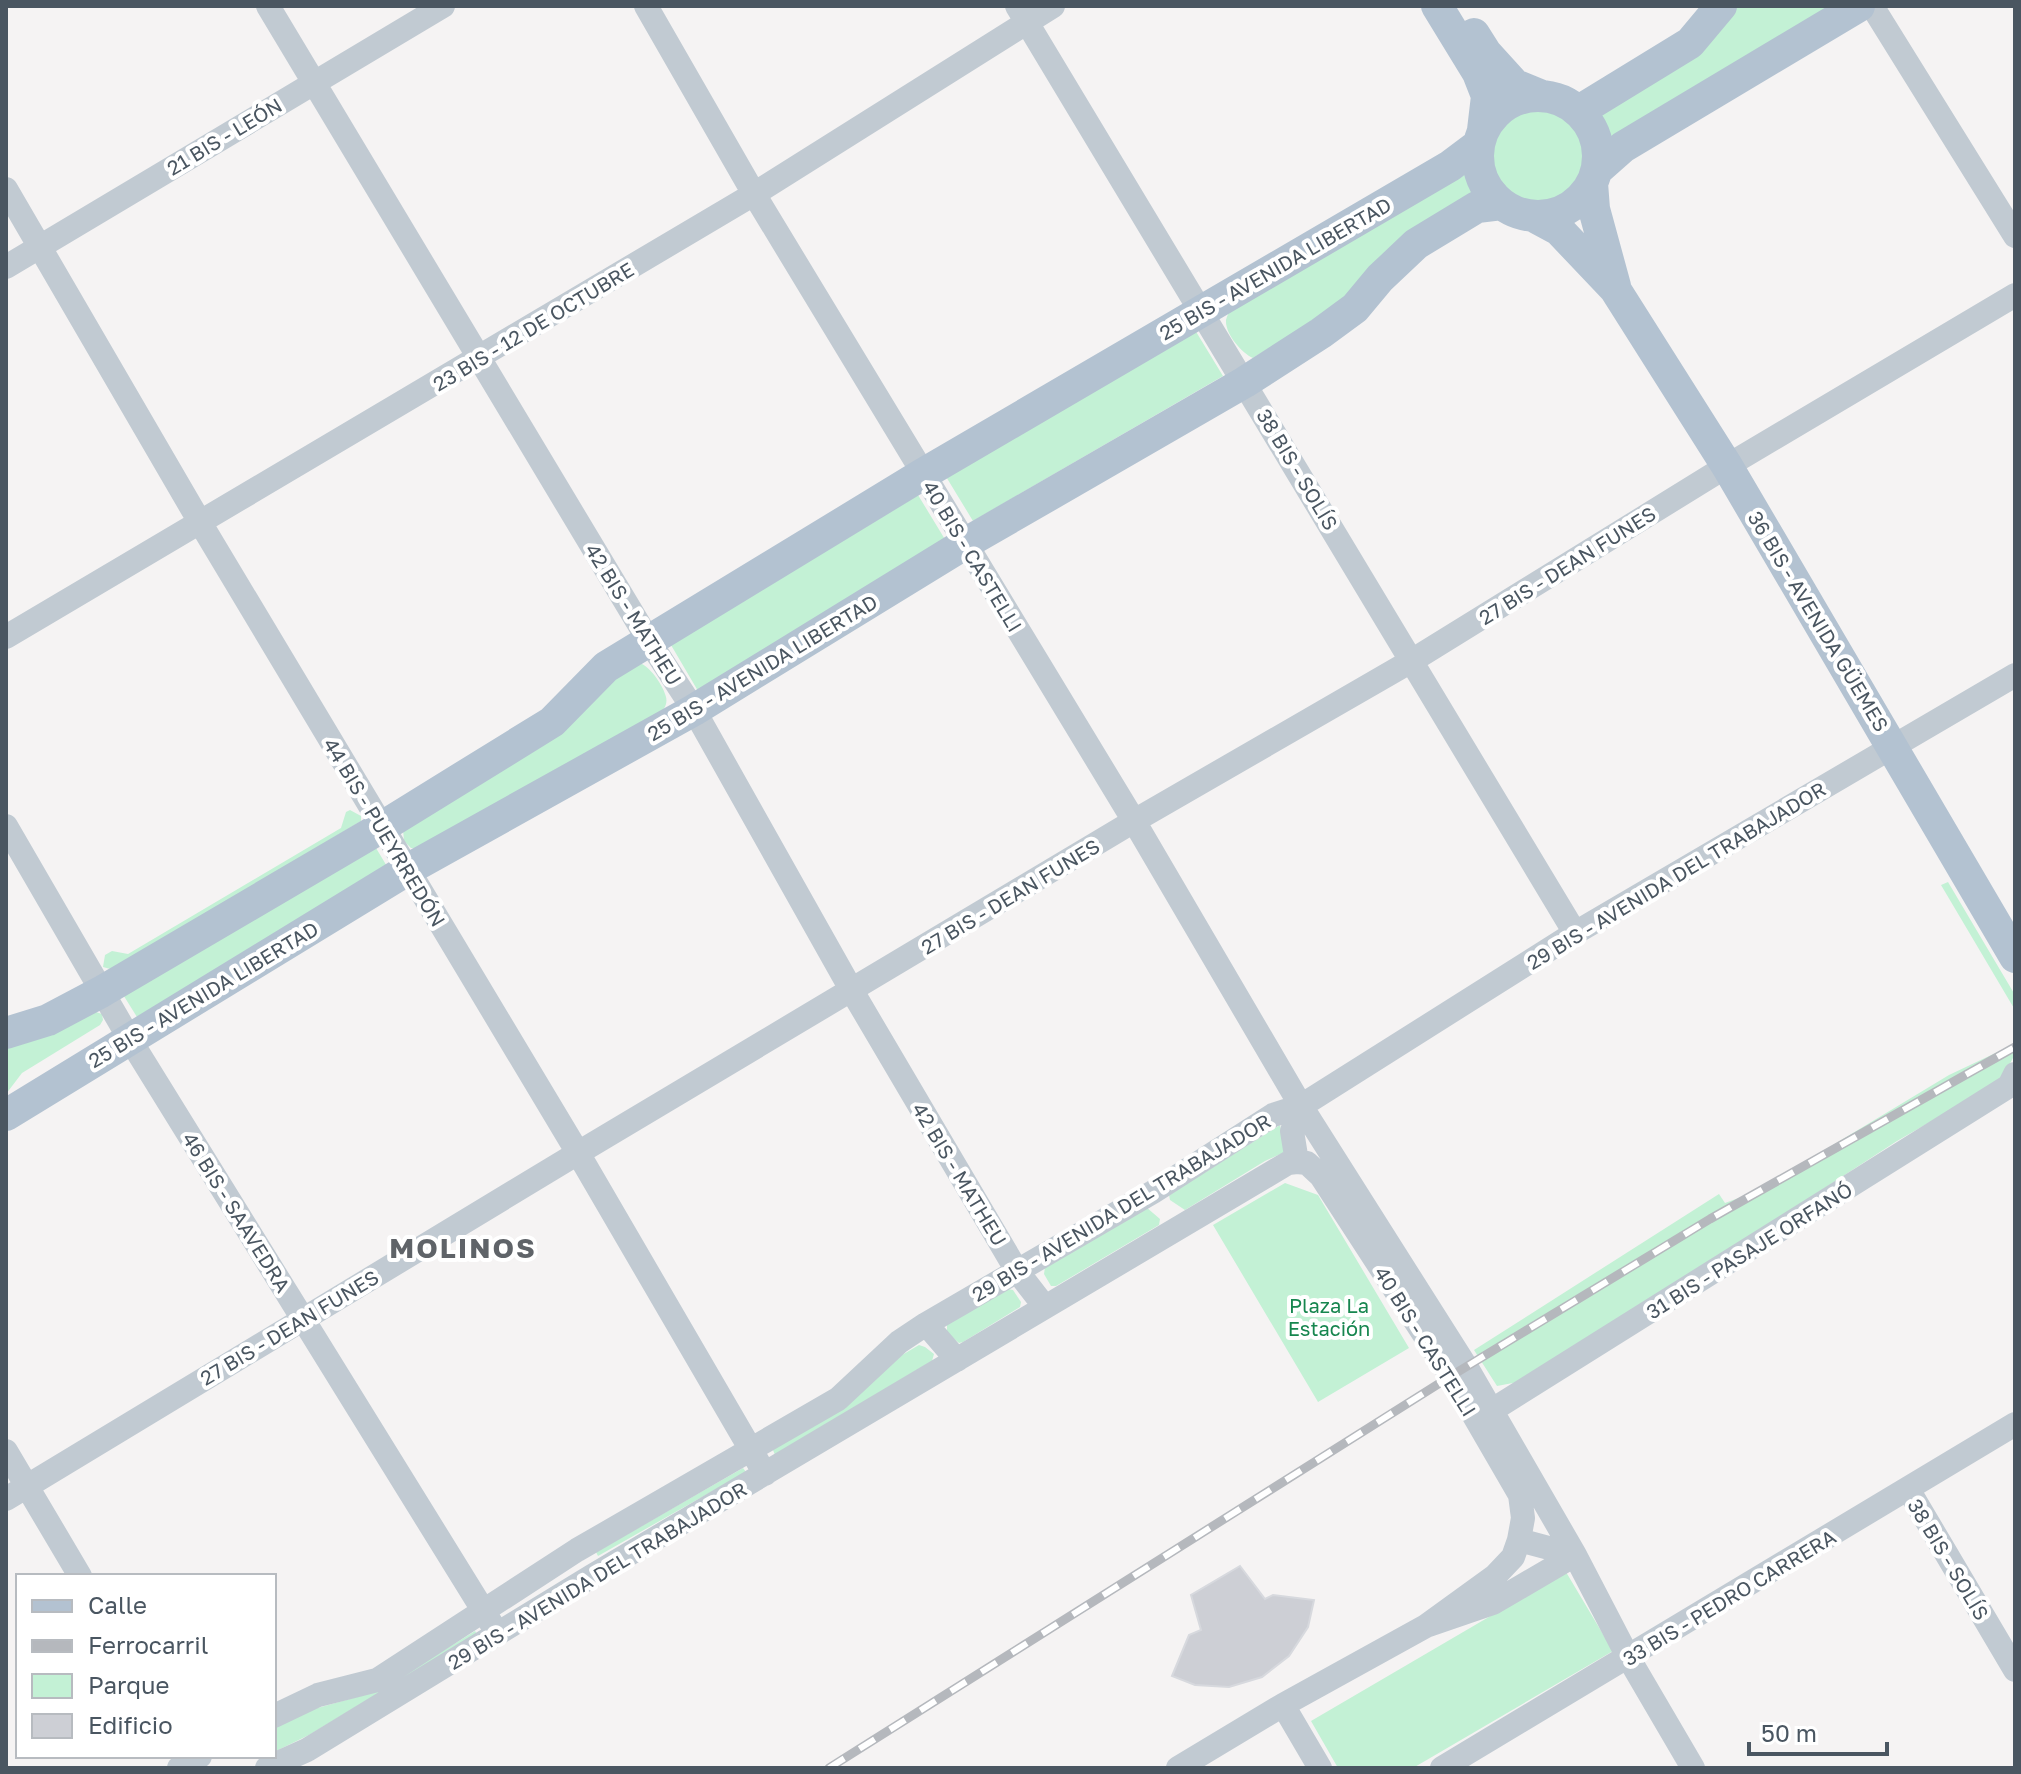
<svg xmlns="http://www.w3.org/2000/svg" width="2021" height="1774" viewBox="0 0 2021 1774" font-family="'Golos Text',sans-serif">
  <rect width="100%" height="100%" fill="#f5f3f3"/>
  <path fill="#c3f1d5" d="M 1736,6 L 1836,6 L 1609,140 L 1602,123 L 1602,111 Z
    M1491 154a47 47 0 1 1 94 0a47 47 0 1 1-94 0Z
    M 1466,174 L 1474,179 L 1477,191 L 1341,304 L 1253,358 C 1242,353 1225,334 1226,320 C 1227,315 1230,311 1232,306 Z
    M 1195,330 L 1223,376 L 973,521 L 945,475 Z
    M 918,495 L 946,541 L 698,691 L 671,645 Z
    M 642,664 C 651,668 664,687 666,697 C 668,705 663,710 659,716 L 418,849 L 411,848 L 404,841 L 403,829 L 632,666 Z
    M 350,810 L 361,816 L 361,821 L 114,970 L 103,967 L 105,955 L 112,951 L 128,954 L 341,828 L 346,812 Z
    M 373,843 L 388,868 L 137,1017 L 122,993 Z
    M 1948,882 L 2015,995 L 2015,1010 L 1941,885 Z
    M 96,1012 L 102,1014 L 103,1020 L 100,1025 L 22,1073 L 6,1094 L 6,1045 Z
    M 2004,1049 L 2015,1052 L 2015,1054 L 2001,1081 L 1897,1141 L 1529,1380 L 1497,1386 L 1474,1350 L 1719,1194 L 1725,1203 L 1755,1192 L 1949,1075 Z
    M 1280,1125 L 1285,1152 L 1265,1161 L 1185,1210 L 1170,1200 L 1169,1195 Z
    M 1285,1183 L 1318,1195 L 1409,1348 L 1318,1402 L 1213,1225 Z
    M 1146,1207 L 1160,1219 L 1159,1225 L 1056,1286 L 1051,1286 L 1044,1274 L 1045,1267 Z
    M 1008,1289 L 1013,1290 L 1021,1302 L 1020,1307 L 963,1342 L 959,1343 L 947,1333 L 947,1324 Z
    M 919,1345 L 925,1347 L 934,1354 L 932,1361 L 775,1455 L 773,1450 L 902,1355 Z
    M 743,1468 L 746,1472 L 598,1556 L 596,1552 Z
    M 1566,1572 L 1613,1651 L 1413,1768 L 1338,1768 L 1311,1721 Z
    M 475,1631 L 477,1634 L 309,1735 L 274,1752 L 274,1727 L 314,1709 L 378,1691 Z"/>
  <path fill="#cdcfd5" stroke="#d7d9de" stroke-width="2" d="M 1240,1566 L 1265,1599 L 1273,1595 L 1314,1600 L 1308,1627 L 1289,1656 L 1262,1677 L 1229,1687 L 1195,1685 L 1172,1676 L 1189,1635 L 1201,1630 L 1191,1595 Z"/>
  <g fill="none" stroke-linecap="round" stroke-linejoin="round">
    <path stroke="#c1cad2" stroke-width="24" d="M 268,6 L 649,641 L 694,710 L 852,991 L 1017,1271 L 1045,1307
      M 646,6 L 754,194 L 1134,821 L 1301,1106 L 1467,1368 L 1575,1555 L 1493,1603 L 1426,1626
      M 1017,6 L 1575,933
      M 1872,6 L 2015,236
      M 6,189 L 201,524 L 578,1153 L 765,1474
      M 6,267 L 443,6
      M 6,637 L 754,194 L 1053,6
      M 6,826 L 129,1038 L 491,1623
      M 1301,1106 L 1292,1131 L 1297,1162 L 1307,1163 L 1321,1176 L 1451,1376 L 1520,1495 L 1523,1518 L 1519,1540 L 1575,1555 L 1628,1657 L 1693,1768
      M 926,1324 L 957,1360
      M 1478,1419 L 2009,1086 L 2015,1074
      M 6,1451 L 80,1576
      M 1908,1489 L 2015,1670
      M 6,1499 L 578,1153 L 1134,821 L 1413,660 L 1727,466 L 2015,295
      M 1283,1705 L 1320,1768
      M 274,1716 L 318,1695 L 377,1680 L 577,1550 L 838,1399 L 899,1342 L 926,1324 L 1153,1192 L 1273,1115 L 1301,1106 L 1575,933 L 2015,675
      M 179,1768 L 200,1756
      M 267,1768 L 307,1750 L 592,1576 L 1288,1163 L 1297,1162
      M 1178,1768 L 1283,1705 L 1426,1626 L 1495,1576 L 1513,1557 L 1519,1540
      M 1442,1768 L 2015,1424"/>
    <path stroke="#b3c2d1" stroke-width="32" d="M 1437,6 L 1478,73 L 1487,96 L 1483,130
      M 1474,34 L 1486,53 L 1515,85 L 1540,95
      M1478 156a60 60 0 1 1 120 0a60 60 0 1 1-120 0Z
      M 1579,111 L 1690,43 L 1721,6
      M 1597,170 L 1623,147 L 1859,6
      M 1592,183 L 1594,209 L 1615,286
      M 1533,216 L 1559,230 L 1615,289 L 1727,466 L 2015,957
      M 6,1033 L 48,1020 L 101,992 L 382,827 L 552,722 L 606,667 L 923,474 L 1450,166 L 1478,145
      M 6,1115 L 407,870 L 694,710 L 966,543 L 1245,382 L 1321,333 L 1355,308 L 1380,278 L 1416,244 L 1477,207 L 1502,204"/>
    <defs>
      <path id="rail" d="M 829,1768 L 1451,1376 L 1710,1219 L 2015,1047"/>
    </defs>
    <use href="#rail" stroke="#b5b8bd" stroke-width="9"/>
    <use href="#rail" stroke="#fff" stroke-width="6" stroke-dasharray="18" stroke-linecap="butt"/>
  </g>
  <g text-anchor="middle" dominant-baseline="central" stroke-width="8" stroke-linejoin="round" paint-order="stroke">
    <g font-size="20" fill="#4a5661" stroke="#fff">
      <text transform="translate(224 136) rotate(-31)">21 BIS - LEÓN</text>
      <text transform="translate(1275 268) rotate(-30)">25 BIS - AVENIDA LIBERTAD</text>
      <text transform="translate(533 326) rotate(-31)">23 BIS - 12 DE OCTUBRE</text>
      <text transform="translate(1298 469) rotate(59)">38 BIS - SOLÍS</text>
      <text transform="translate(973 556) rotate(59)">40 BIS - CASTELLI</text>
      <text transform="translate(1567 565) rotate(-32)">27 BIS - DEAN FUNES</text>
      <text transform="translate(634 614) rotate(58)">42 BIS - MATHEU</text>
      <text transform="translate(1819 621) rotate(59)">36 BIS - AVENIDA GÜEMES</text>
      <text transform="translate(762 667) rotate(-31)">25 BIS - AVENIDA LIBERTAD</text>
      <text transform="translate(385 832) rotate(59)">44 BIS - PUEYRREDÓN</text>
      <text transform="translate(1676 875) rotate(-31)">29 BIS - AVENIDA DEL TRABAJADOR</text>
      <text transform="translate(1010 896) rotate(-31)">27 BIS - DEAN FUNES</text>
      <text transform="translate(203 994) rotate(-31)">25 BIS - AVENIDA LIBERTAD</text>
      <text transform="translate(960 1174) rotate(59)">42 BIS - MATHEU</text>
      <text transform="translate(1121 1207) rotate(-31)">29 BIS - AVENIDA DEL TRABAJADOR</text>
      <text transform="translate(237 1212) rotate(58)">46 BIS - SAAVEDRA</text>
      <text transform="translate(1749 1250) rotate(-32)">31 BIS - PASAJE ORFANÓ</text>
      <text transform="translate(289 1327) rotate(-31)">27 BIS - DEAN FUNES</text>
      <text transform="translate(1426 1341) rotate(58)">40 BIS - CASTELLI</text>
      <text transform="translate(1949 1559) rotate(59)">38 BIS - SOLÍS</text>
      <text transform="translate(597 1575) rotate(-31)">29 BIS - AVENIDA DEL TRABAJADOR</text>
      <text transform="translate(1729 1597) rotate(-31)">33 BIS - PEDRO CARRERA</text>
    </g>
    <g font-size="20" fill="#17864f" stroke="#fff">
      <text x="1329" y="1305">Plaza La<tspan x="1329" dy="23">Estación</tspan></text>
    </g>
    <g font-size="28" font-weight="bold" letter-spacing="2" fill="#5f6368" stroke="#fff">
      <text x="463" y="1247">MOLINOS</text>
    </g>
  </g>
  <rect width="2021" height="1774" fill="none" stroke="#4a5661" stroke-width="16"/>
  <rect x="16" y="1574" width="260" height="184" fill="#ffffff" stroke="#b7bbc0" stroke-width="2"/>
  <rect x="32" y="1600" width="40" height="12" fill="#b3c2d1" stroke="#b7bbc0" stroke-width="2"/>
  <text x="88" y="1614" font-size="24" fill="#4a5661">Calle</text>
  <rect x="32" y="1640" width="40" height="12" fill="#b5b8bd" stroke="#b7bbc0" stroke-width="2"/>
  <text x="88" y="1654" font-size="24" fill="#4a5661">Ferrocarril</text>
  <rect x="32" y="1674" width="40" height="24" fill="#c3f1d5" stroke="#b7bbc0" stroke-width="2"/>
  <text x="88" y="1694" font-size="24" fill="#4a5661">Parque</text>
  <rect x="32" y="1714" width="40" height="24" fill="#cdcfd5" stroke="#b7bbc0" stroke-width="2"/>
  <text x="88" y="1734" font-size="24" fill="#4a5661">Edificio</text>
  <path d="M1749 1742v12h138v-12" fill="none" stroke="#4a5661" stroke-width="4"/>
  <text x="1761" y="1742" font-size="24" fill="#4a5661" stroke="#ffffff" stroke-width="6" paint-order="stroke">50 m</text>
</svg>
